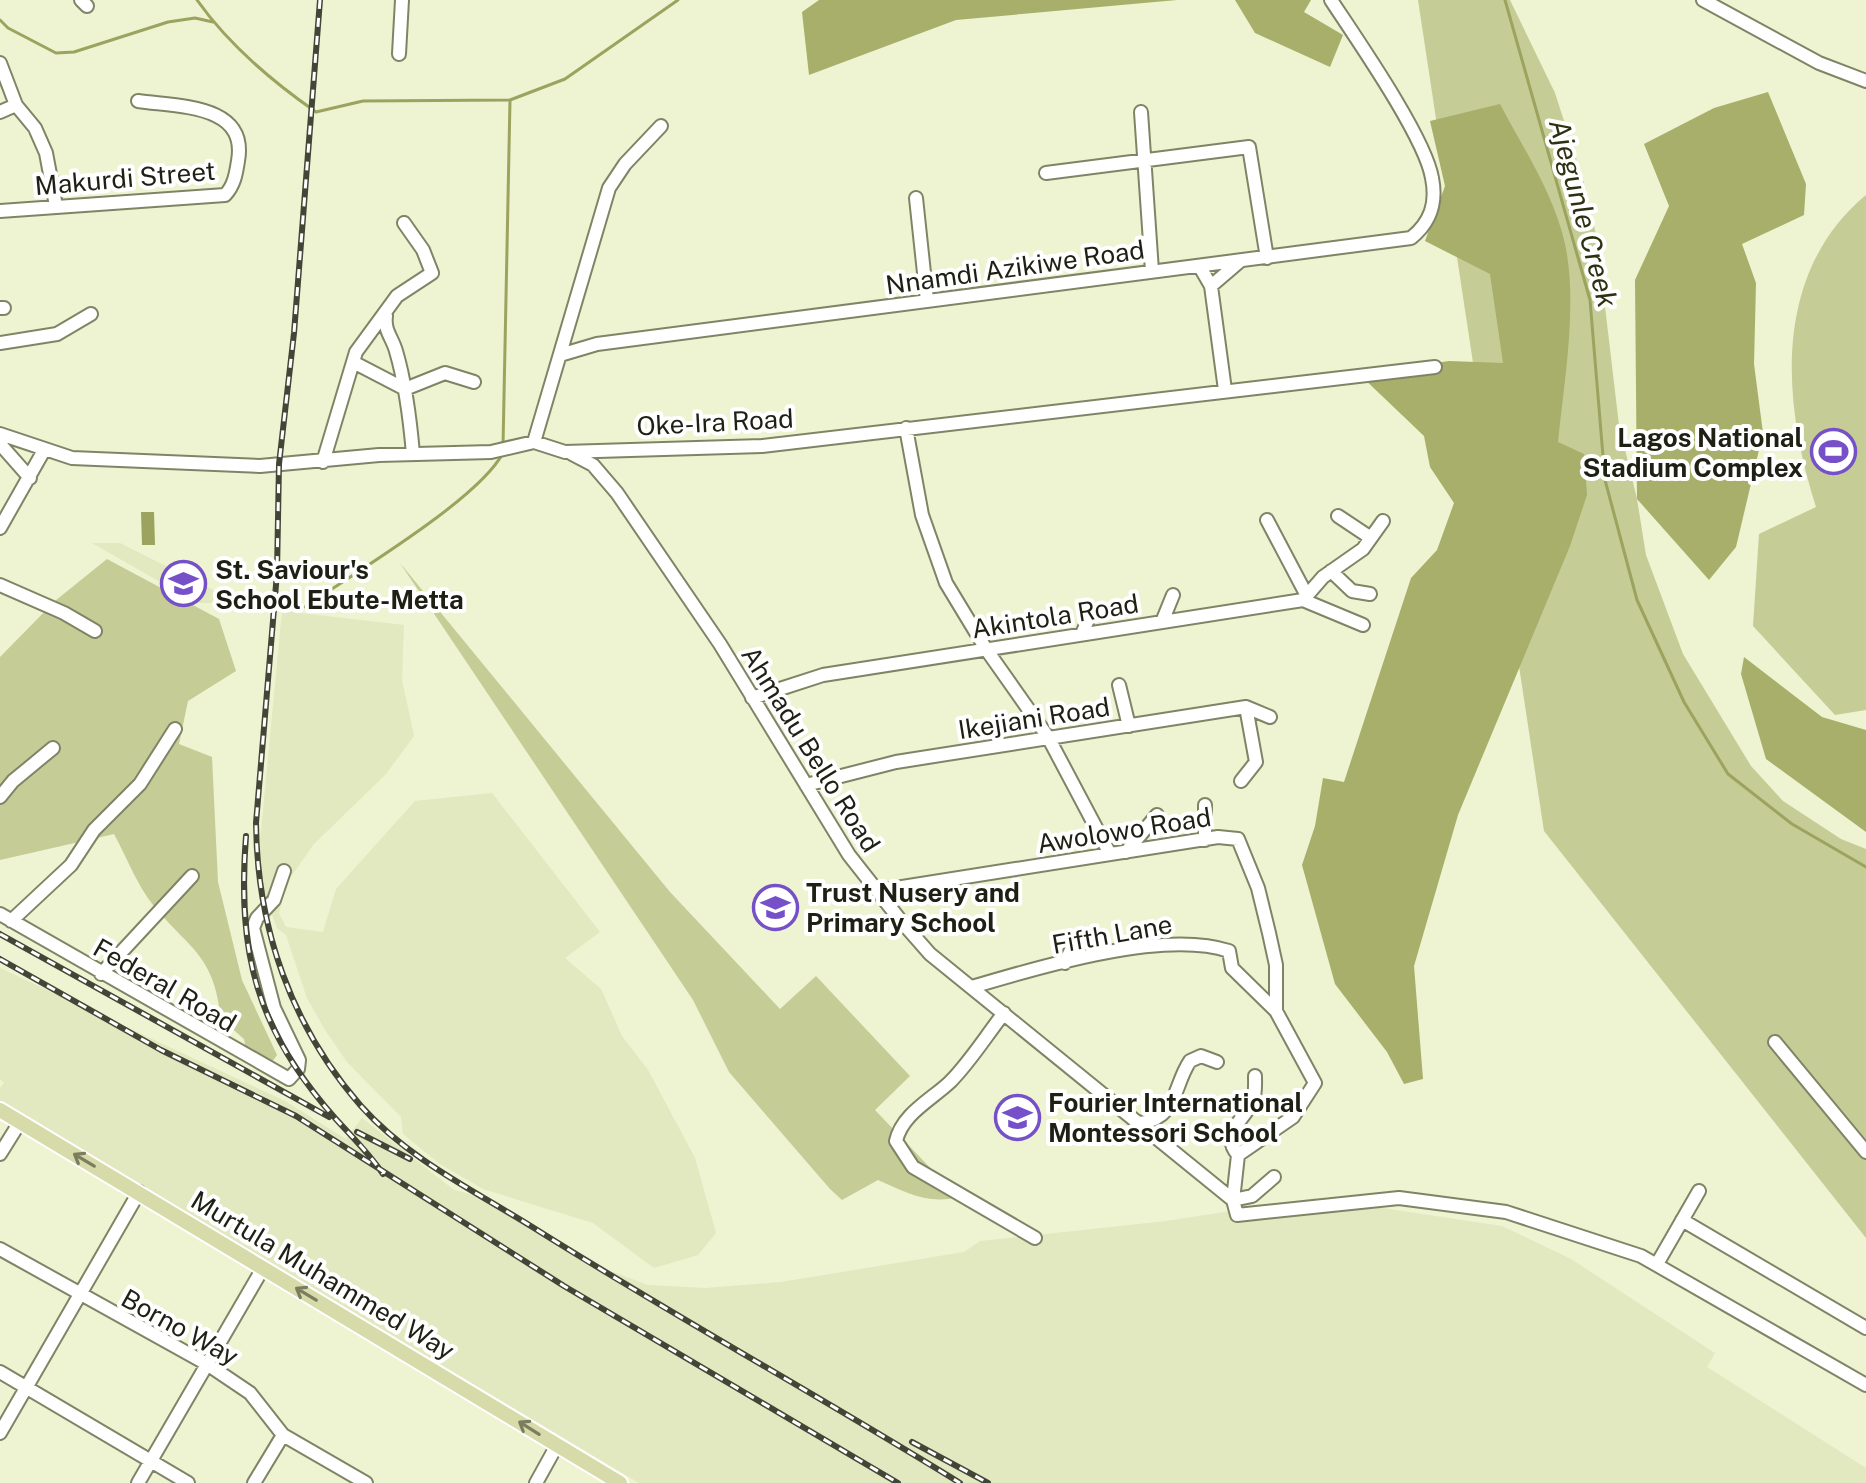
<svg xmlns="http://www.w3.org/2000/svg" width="1866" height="1483" viewBox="0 0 1866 1483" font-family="'Public Sans',sans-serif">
  <rect width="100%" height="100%" fill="#eef3d1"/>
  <path fill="#e2e8bf" d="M 92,543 L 120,543 L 239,603 L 197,603 Z
    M 282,611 L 404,625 L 402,680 L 414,736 L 386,774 L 314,844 L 287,882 L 279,913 L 286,927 L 323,932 L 336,889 L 415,801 L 492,793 L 600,932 L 565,958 L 601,989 L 622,1036 L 648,1070 L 695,1158 L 716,1233 L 698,1255 L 654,1268 L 593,1223 L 483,1189 L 440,1164 L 403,1134 L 401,1117 L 347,1062 L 325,1030 L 307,998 L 286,935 L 277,928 L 262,888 L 260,842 Z
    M 0,968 L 285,1101 L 346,1139 L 362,1118 L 454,1190 L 480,1197 L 605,1269 L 648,1285 L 706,1288 L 781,1282 L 964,1252 L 980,1241 L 1166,1221 L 1316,1198 L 1502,1226 L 1571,1259 L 1715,1353 L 1707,1367 L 1866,1468 L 1866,1483 L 639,1483 L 0,1103 L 0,1088 L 4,1083 L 0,1079 Z"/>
  <path fill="#c5cc96" d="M 1418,0 L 1510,0 L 1555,93 L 1585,186 L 1597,239 L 1619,425 L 1637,499 L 1646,555 L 1683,654 L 1751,766 L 1783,801 L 1841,839 L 1866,849 L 1866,1238 L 1544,831 Z
    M 1866,195 L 1866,710 L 1835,715 L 1753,626 L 1759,534 L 1816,507 C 1782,402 1772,273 1866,195 Z
    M 107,559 L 219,619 L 236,671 L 188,701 L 179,744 L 212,757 L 218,882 L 242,980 L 277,1055 L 270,1065 L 249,1064 L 244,1039 L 221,1019 C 214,954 190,950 153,905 C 137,885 126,856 114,834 L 0,860 L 0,657 L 55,601 Z
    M 400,563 L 670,892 L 780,1009 L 816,976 L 910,1076 L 875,1110 L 958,1197 C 928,1205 905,1192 878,1180 L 842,1200 L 830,1189 L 729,1072 L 693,1000 Z"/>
  <path fill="#a7af6a" d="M 819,0 L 1177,0 L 956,20 L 809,75 L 802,12 Z
    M 1235,0 L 1311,0 L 1304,12 L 1343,35 L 1330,67 L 1255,33 Z
    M 1768,92 L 1806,184 L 1804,215 L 1742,244 L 1756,283 L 1754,364 L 1763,433 L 1736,547 L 1709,580 L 1637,499 L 1635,280 L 1669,206 L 1644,144 L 1714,108 Z
    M 1500,104 C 1523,148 1554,194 1565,244 C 1578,304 1564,382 1558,442 L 1584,454 L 1587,495 L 1570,546 L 1458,815 L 1414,966 L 1423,1079 L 1404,1084 L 1387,1052 L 1335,984 L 1302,865 L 1315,826 L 1323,778 L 1344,782 L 1411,578 L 1437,550 L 1454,503 L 1430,467 L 1424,436 L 1359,374 L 1449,361 L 1503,363 L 1490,274 L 1425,241 L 1445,186 L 1430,121 Z
    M 1744,657 L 1822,717 L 1866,730 L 1866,832 L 1766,759 L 1741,674 Z"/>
  <path fill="#9ba35e" d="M 141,512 L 154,512 L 155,545 L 142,545 Z"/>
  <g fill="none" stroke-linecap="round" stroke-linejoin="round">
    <path stroke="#9ba35e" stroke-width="3" d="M 197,0 C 228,44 273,82 316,112 L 363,101 L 510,100 L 565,79 L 678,0
      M 1505,0 L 1590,300 L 1605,480 L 1637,600 L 1684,702 L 1728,774 L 1792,824 L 1866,867
      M 0,20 L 8,28 L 56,53 L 74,52 L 168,22 L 195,18 L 213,22
      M 503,446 L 510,100
      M 305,607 C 354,573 478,500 503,453"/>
    <defs>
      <path id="minor" d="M 81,0 L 87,6
        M 1703,0 L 1819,63 L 1866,81
        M 399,54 L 402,0
        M 0,63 L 16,105 L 35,128 L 46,153 L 56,206
        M 0,112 L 16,105
        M 1141,112 L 1152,271
        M 1046,173 L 1249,147 L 1267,258
        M 916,198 L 927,301
        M 0,211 L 225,195 C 234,186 236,174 238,161 C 248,104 179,107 138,101
        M 1200,267 L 1211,286 L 1225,390
        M 1211,286 L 1239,262
        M 0,308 L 4,308
        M 386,316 C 384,331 392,337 396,351 C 406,385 410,419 413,454
        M 0,343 L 57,334 L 91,314
        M 560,355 L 597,344 L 1411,238 C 1431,222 1437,203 1432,178 C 1425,137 1356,38 1331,0
        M 353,362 L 405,389 L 445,373 L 474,382
        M 906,428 L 922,515 L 946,583 L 986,649 L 1048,737 L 1110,854
        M 0,434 L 72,458 L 260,466 L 379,455 L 491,452 L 534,442 L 565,452 L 762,446 L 1435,367
        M 534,442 L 609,188 L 625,164 L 661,126
        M 0,444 L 30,478
        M 572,454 L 593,465 L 617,493 L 720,644 L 849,855 L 901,921 L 930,954 L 1233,1200 L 1252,1196 L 1274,1177
        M 323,462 L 356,352 L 397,296 L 432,273 L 423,250 L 404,223
        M 1338,516 L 1371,538
        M 1267,520 L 1306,594
        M 0,528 L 43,452
        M 1331,571 L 1352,591 L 1370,594
        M 0,585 L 64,613 L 95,631
        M 1303,600 L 1323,577 L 1363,549 L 1383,521
        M 1162,622 L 1173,595
        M 1082,634 L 1092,610
        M 1119,685 L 1129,726
        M 752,698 L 823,675 L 1303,600 L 1363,625
        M 1241,781 L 1256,762 L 1246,707
        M 806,785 L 896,762 L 1246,707 L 1270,717
        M 0,797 L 13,781 L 53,748
        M 1205,805 L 1205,840
        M 1126,852 L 1157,815
        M 877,891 L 1218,837 L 1238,839 L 1258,888 L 1269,933 L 1276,965 L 1276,1011 L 1315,1083 L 1293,1117 L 1238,1155 L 1233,1200 L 1237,1215 L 1399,1198 L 1506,1212 L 1641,1256 L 1866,1385
        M 0,914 L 289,1079 L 298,1069 L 299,1060 L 274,1008 L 253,928 L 257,918 L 274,900 L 284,871
        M 11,921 L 71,865 L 94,830 L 140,784 L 175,729
        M 1065,963 L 1076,939
        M 101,974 L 192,876
        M 972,987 C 1039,967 1164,929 1229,951 L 1232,968 L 1276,1011
        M 1004,1013 C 986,1036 970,1062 950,1082 C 931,1100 902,1114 896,1141 L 913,1167 L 1035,1238
        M 1775,1042 L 1866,1152
        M 1140,1123 C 1178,1118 1173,1086 1190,1061 L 1201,1056 L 1217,1062
        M 0,1154 L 20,1122
        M 1238,1155 C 1220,1133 1242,1122 1252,1103 C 1256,1095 1255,1085 1255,1076
        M 1682,1220 L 1866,1328
        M 0,1249 L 207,1364 L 250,1393 L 283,1435 L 366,1483
        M 1657,1264 L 1699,1191
        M 0,1372 L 188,1483
        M 0,1433 L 139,1192
        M 138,1483 L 263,1268
        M 254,1483 L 283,1435
        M 536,1483 L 557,1445"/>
      <path id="major" d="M 0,1110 L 620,1483"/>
    </defs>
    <use href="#minor" stroke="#808466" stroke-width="16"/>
    <use href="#major" stroke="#fff" stroke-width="18"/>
    <use href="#minor" stroke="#fff" stroke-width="12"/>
    <use href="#major" stroke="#d6dba9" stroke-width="14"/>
    <defs>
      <path id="rail" d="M 320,0 L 294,333 L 279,464 L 277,573 L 256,823 C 257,928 291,1026 361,1106 C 408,1159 475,1191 534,1228 C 674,1316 819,1396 960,1483
        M 246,836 C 237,953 256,1029 335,1118 C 352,1137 368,1152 383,1174
        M 0,934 L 329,1117
        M 0,959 L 161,1050 L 296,1116 L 564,1286 L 898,1483
        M 357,1132 L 410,1159
        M 912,1442 L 988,1483"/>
    </defs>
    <use href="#rail" stroke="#434636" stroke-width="6"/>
    <use href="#rail" stroke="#fff" stroke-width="3" stroke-dasharray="9" stroke-linecap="butt"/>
  </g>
  <defs><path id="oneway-shaft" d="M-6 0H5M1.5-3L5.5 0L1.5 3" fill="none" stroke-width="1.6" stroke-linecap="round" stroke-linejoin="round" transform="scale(2)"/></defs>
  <g stroke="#7a7e5e">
    <use href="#oneway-shaft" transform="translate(84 1160) rotate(-149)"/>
    <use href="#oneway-shaft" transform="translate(306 1294) rotate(-149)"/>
    <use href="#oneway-shaft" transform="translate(529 1428) rotate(-148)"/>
  </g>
  <defs>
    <symbol id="stadium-ring" viewBox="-11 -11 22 22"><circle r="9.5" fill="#fff" stroke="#7650c9" stroke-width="1.5"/><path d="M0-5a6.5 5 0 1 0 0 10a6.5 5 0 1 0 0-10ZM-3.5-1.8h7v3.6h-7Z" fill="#7650c9"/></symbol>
    <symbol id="school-ring" viewBox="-11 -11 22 22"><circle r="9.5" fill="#fff" stroke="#7650c9" stroke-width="1.5"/><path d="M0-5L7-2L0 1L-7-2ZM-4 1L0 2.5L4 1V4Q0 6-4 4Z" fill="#7650c9"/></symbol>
  </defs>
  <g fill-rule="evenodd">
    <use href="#stadium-ring" x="1808" y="426" width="51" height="51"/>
    <use href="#school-ring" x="158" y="558" width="51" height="51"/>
    <use href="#school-ring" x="750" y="882" width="51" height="51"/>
    <use href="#school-ring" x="992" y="1092" width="51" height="51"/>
  </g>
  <g text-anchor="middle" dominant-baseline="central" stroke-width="8" stroke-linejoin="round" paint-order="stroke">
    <g font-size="26" fill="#1e2014" stroke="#fff">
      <text transform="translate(125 178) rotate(-5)">Makurdi Street</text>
      <text transform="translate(1015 267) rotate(-8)">Nnamdi Azikiwe Road</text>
      <text transform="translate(715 422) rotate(-3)">Oke-Ira Road</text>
      <text transform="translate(1055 616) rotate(-9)">Akintola Road</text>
      <text transform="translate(1034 718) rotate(-9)">Ikejiani Road</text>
      <text transform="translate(811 749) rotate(58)">Ahmadu Bello Road</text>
      <text transform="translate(1124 830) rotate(-9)">Awolowo Road</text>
      <text transform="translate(1112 934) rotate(-10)">Fifth Lane</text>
      <text transform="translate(165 985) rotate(30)">Federal Road</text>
      <text transform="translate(323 1275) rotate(31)">Murtula Muhammed Way</text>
      <text transform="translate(180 1327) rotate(29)">Borno Way</text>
    </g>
    <g font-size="26" font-weight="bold" fill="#1e2014" stroke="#fff" text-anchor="start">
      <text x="1803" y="437" text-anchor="end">Lagos National<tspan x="1803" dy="30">Stadium Complex</tspan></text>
      <text x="215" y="569">St. Saviour's<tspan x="215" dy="30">School Ebute-Metta</tspan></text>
      <text x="806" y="892">Trust Nusery and<tspan x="806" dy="30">Primary School</tspan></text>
      <text x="1048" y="1102">Fourier International<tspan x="1048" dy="30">Montessori School</tspan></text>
    </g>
    <g font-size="28" font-style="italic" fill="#2d3011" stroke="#fff">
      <text transform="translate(1584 213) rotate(75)">Ajegunle Creek</text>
    </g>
  </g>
</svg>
